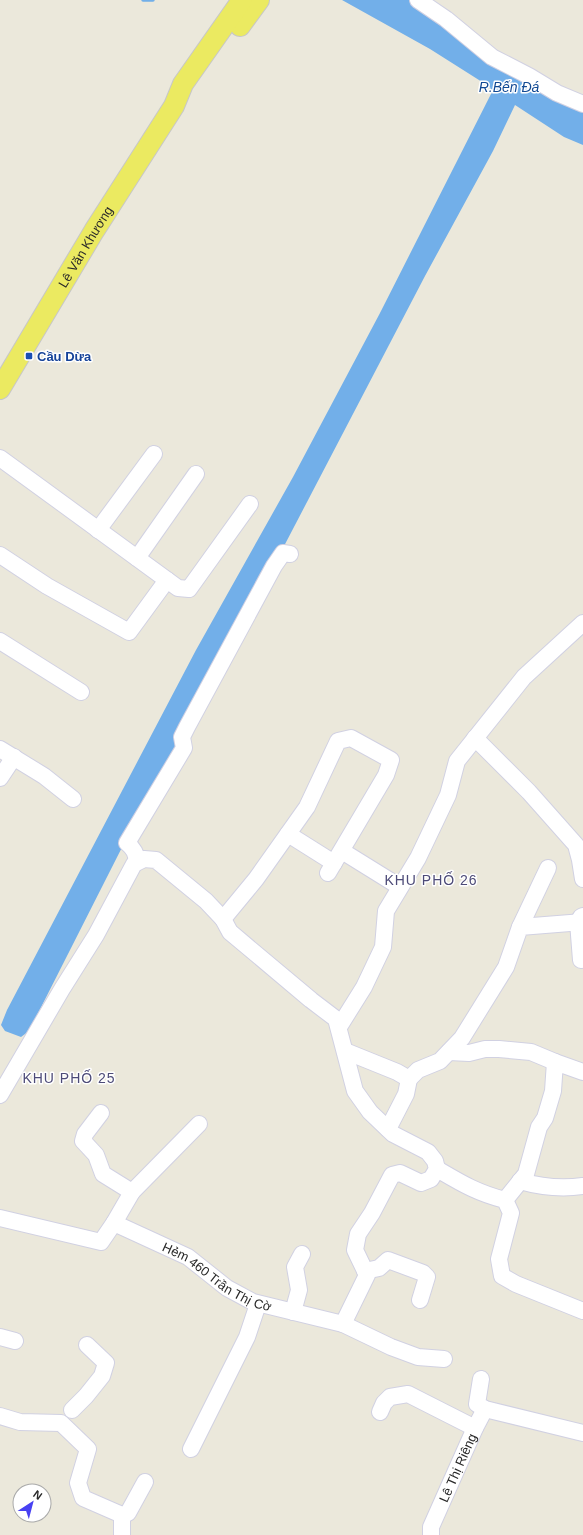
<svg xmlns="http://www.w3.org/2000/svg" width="583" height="1535" viewBox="0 0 583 1535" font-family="Arial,sans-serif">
  <rect width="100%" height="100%" fill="#ebe8db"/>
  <path fill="#72afe9" d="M 342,0 L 414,0 L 583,109 L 583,145 L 564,137 L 515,105 L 493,151 L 425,276 L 259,594 L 146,800 L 29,1031 L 21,1037 L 5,1031 L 1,1025 L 7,1010 L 196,650 L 293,477 L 380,313 L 492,92 L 490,87 L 430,49 Z"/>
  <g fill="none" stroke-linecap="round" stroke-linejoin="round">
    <path stroke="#72afe9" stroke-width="3.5" d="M 143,0 L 153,0"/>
    <defs>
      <g id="minor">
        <path d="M 418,0 L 446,19 L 492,57 L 529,76 L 557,93 L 583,104"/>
        <path d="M 0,458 L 178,588 L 189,589 L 250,504"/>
        <path d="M 98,530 L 154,454"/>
        <path d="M 0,555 L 47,586 L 129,632 L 167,580"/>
        <path d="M 137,558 L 196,474"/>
        <path d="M 0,641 L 81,692"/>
        <path d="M 475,738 L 529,792 L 576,845 L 580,860 L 583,879"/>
        <path d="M 0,749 L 44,776 L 73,799"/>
        <path d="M 0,778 L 14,757"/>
        <path d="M 288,834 L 334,863"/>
        <path d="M 342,851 L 400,887"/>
        <path d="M 137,862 C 136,853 134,849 127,843 L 184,748 L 182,737 L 187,727 L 274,566 L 283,553 L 290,554"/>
        <path d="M 223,919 L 256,879 L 307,807 L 338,741 L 351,738 L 391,760 L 386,775 L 328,873"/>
        <path d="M 520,927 L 548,868"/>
        <path d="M 581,960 L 578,922 L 581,917 L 583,916"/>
        <path d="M 339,1027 L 364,987 L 383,947 L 386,911 L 418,858 L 448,795 L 457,761 L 524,677 L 583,623"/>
        <path d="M 345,1051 L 397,1072 L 409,1079 L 406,1094 L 388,1129"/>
        <path d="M 449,1052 L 469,1053 L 485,1049 L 499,1049 L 531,1052 L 555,1062"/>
        <path d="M 409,1079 L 418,1070 L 440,1061 L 462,1038 L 506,967 L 520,927 L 583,922"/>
        <path d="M 0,1095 L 62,989 L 96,935 L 134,864 L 144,859 L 156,860 L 206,901 L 223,919 L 230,932 L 311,1000 L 336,1019 L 355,1091 L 370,1112 L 393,1134 L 428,1152 L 435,1161 L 437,1169 L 431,1179 L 421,1183 L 400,1173 L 392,1175 L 372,1213 L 358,1234 L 355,1250 L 367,1275 L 343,1324"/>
        <path d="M 101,1113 L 85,1134 L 83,1141 L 96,1155 L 103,1174 L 132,1192"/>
        <path d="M 437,1169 C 461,1183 477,1193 505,1200 L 511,1213 L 499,1259 L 502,1276 L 516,1284 L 583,1311"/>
        <path d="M 520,1181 C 541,1187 562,1189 583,1186"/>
        <path d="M 505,1200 L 526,1174 L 539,1127 L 545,1118 L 553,1091 L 555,1062 L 583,1072"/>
        <path id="s1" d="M 0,1218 L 101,1242 L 114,1223 L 188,1257 L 227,1288 L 253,1302 L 343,1324 L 391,1347 L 418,1357 L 444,1359"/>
        <path d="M 114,1223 L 132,1192 L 199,1124"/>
        <path d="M 365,1271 L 379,1268 L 388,1260 L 423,1273 L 427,1277 L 420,1300"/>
        <path d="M 293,1312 L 299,1290 L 295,1267 L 302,1254"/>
        <path d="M 0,1337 L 15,1341"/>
        <path d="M 481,1379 L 477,1404 L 485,1409 L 583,1433"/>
        <path d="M 72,1410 L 86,1396 L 102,1376 L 106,1363 L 87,1345"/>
        <path d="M 380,1412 L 384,1403 L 390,1397 L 408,1394 L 475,1428"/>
        <path d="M 0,1416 L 20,1422 L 61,1423 L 88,1449 L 78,1483 L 83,1498 L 122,1515 L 122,1535"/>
        <path d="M 191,1449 L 247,1337 L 258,1304"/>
        <path d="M 122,1515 L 128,1513 L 145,1482"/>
        <path id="s2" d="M 431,1535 L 431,1527 L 475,1428 L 485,1409"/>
      </g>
      <g id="major">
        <path d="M 240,26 L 259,0"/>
        <path id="s3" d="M 0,389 L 94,231 L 174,106 L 183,84 L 242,0"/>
      </g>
    </defs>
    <use href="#minor" stroke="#d1d1e2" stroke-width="18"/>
    <use href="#major" stroke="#c7c7c7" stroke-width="22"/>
    <use href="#minor" stroke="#fff" stroke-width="16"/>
    <use href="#major" stroke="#ebea61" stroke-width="20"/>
  </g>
  <rect fill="#1a4fb4" stroke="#fff" stroke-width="1.5" x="25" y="352" width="8" height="8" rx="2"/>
  <g text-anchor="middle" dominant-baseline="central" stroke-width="3" stroke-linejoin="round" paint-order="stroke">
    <g font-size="13" fill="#292929" stroke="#fff">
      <text stroke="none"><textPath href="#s3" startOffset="166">Lê Văn Khương</textPath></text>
      <text stroke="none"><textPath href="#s1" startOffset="244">Hẻm 460 Trần Thị Cờ</textPath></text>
      <text stroke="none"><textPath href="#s2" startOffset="73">Lê Thị Riêng</textPath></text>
    </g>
    <g font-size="13" font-weight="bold" fill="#164399" stroke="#fff" text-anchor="start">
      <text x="37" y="356">Cầu Dừa</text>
    </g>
    <g font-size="14" font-style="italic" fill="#124a94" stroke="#fff">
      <text x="509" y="87">R.Bến Đá</text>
    </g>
    <g font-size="14" letter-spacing="1" fill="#4d4b78" stroke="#fff">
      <text x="431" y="880">KHU PHỐ 26</text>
      <text x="69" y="1078">KHU PHỐ 25</text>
    </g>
  </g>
  <g transform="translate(32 1503) rotate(36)"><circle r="19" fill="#ffffff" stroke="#a9a9a9"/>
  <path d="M0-3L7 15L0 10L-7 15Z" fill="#4841f2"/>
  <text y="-6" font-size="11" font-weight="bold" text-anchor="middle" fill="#292929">N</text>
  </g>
</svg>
